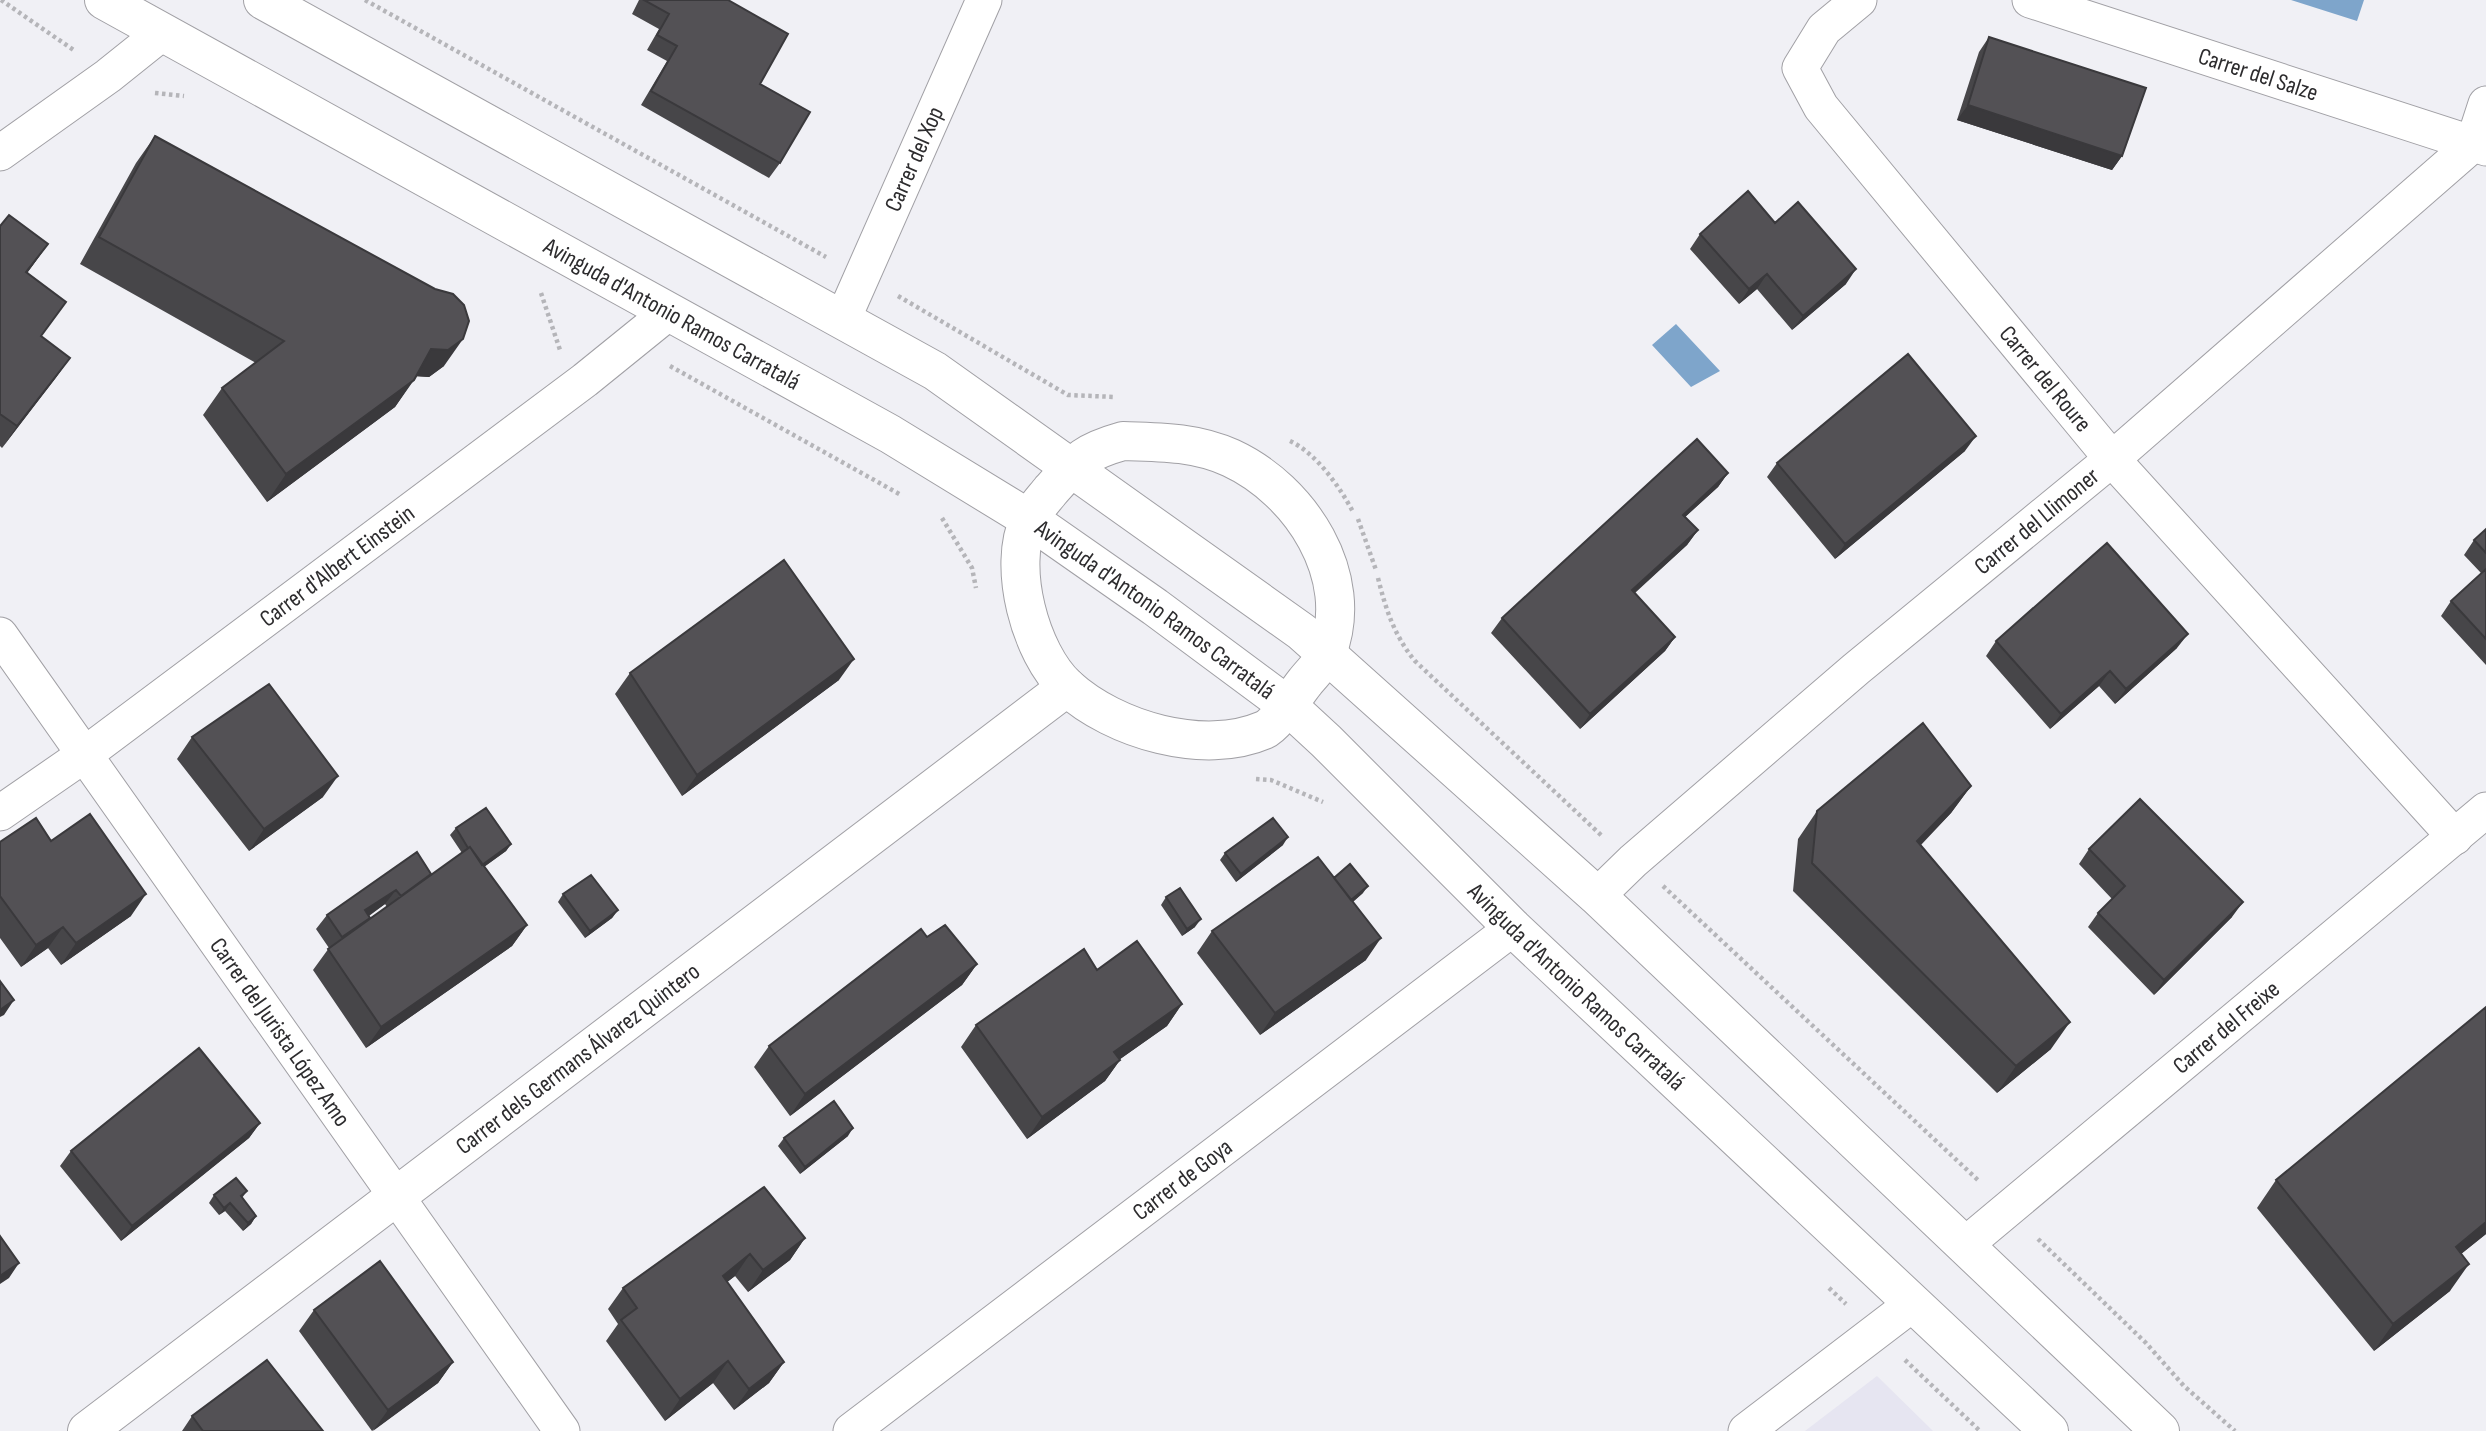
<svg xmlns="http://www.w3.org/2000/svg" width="2486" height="1431" viewBox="0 0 2486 1431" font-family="'Sofia Sans Condensed',sans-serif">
  <rect width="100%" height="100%" fill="#f0f0f5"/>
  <path fill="#e6e5f1" d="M 1877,1376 L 1933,1431 L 1805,1431 Z"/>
  <path fill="#7ea5cb" d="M 2291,0 L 2364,0 L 2357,21 Z
    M 1676,324 L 1720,371 L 1691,387 L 1652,345 Z"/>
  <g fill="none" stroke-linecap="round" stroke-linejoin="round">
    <defs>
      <g id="street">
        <path id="s1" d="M 1859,0 L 1824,29 L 1800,68 L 1821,107 L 2112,459 L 2455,837"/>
        <path id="s2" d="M 2030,0 L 2486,148"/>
        <path d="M 0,153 L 108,76 L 163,32"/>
        <path id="s3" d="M 843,319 L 984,0"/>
        <path id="s4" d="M 0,635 L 562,1431"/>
        <path id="s5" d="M 0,813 L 84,755 L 585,380 L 669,312"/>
        <path id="s6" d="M 1597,896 L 1633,861 L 1856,669 L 2112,459 L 2473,144 L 2486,104"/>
        <path id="s7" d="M 1965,1245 L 2486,810"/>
        <path id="s8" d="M 851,1431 L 1513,928"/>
        <path d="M 1746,1431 L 1911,1305"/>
      </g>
      <g id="secondary">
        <path id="s9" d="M 104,0 L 890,434 L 1029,519 L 1155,607 L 1287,705 L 1326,741 L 1513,928 L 2049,1431"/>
        <path d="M 263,0 L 935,371 L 1302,632 L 1597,896 L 2160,1431"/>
        <path d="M 1123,441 C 1161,442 1196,442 1231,458 C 1300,490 1357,576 1327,653 C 1323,663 1312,673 1305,682 C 1296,693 1276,725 1264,730 C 1204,756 1114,730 1067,687 C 1030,653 1007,566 1029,520 C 1034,509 1044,499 1051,490 C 1078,460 1084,452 1123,441 Z"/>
        <path id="s10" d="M 87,1431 L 1067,687"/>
      </g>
    </defs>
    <use href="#street" stroke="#a1a0a5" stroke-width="37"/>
    <use href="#secondary" stroke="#a1a0a5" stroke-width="40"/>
    <path stroke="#b5b5b9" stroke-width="4.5" stroke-dasharray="3.5 3.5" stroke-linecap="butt" d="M 1,0 L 75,51
      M 365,0 L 826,257
      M 155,93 L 184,96
      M 541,293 L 560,350
      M 898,296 L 1068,395 L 1115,397
      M 670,366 L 901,495
      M 1290,441 C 1316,453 1340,487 1353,512
      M 942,518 L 972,568 L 976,588
      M 1358,519 L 1376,570
      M 1378,578 C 1386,610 1394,635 1415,661 L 1602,836
      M 1256,779 L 1271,780 L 1323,802
      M 1663,886 L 1979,1181
      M 2038,1239 L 2146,1343 L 2184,1386 L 2235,1431
      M 1829,1288 L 1846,1304
      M 1905,1360 L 1980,1431"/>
    <use href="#street" stroke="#fff" stroke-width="35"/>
    <use href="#secondary" stroke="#fff" stroke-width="38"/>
  </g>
  <path fill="#474649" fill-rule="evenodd" d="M 639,0 L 728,0 L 760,84 L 780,163 L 769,178 L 641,105 L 667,61 L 647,50 L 659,29 L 632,14 Z
    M 1989,37 L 2122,156 L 2112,170 L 1957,120 L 1979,52 Z
    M 155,136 L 444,366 L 429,377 L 416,376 L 395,407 L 267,502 L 203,415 L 222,388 L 256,363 L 80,264 L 136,163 Z
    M 1775,223 L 1846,284 L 1792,330 L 1757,289 L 1739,304 L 1690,249 L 1700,234 Z
    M 0,226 L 48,244 L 28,272 L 41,336 L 70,358 L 2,448 L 0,446 Z
    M 1965,451 L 1835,559 L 1767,477 L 1777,463 Z
    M 1728,473 L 1718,487 L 1685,517 L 1698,530 L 1687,545 L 1635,593 L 1675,637 L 1665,651 L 1580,729 L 1491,633 L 1502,618 Z
    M 2486,529 L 2486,665 L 2441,616 L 2451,601 L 2481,573 L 2464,555 L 2474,540 Z
    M 1996,641 L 2177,648 L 2115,704 L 2099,686 L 2050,729 L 1986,656 Z
    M 630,673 L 839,680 L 682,796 L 615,694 Z
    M 192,737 L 323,797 L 249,851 L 177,759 Z
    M 1971,786 L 1951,813 L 1921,845 L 2051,1049 L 1997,1093 L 1793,891 L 1798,839 L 1817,811 Z
    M 456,828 L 511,844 L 506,851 L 484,867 L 527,925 L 512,946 L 366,1048 L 313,970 L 329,948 L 316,929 L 327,915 L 430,876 L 462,853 L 450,835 ZM 385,904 L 387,907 L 370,918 L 369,916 Z
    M 51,841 L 131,916 L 61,965 L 48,948 L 21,967 L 0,938 L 0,842 Z
    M 1283,845 L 1236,882 L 1220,860 L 1225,853 Z
    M 2089,849 L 2232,917 L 2154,995 L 2088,927 L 2098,913 L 2112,899 L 2079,864 Z
    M 1363,893 L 1353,902 L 1366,960 L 1260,1035 L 1197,953 L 1212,931 Z
    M 563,894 L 618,910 L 612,918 L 585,938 L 558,902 Z
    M 1166,897 L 1195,927 L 1182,936 L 1161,905 Z
    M 927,937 L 977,964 L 962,985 L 790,1116 L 754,1067 L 769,1046 Z
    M 1097,970 L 1182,1004 L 1167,1026 L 1120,1059 L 1120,1060 L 1105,1081 L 1027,1139 L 961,1047 L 976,1025 Z
    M 2486,1007 L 2486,1234 L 2461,1254 L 2450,1291 L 2374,1351 L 2257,1208 L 2276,1180 Z
    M 260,1123 L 249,1138 L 121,1241 L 60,1166 L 71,1151 Z
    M 848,1136 L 800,1174 L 778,1146 L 784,1138 Z
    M 247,1191 L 242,1198 L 256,1216 L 251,1224 L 243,1231 L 225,1211 L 219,1215 L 209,1203 L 214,1195 Z
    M 805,1238 L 790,1260 L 748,1292 L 735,1276 L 727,1282 L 784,1362 L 769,1383 L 734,1410 L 713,1383 L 665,1421 L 606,1341 L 618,1324 L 608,1309 L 623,1288 Z
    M 314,1310 L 453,1362 L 438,1383 L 372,1431 L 299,1331 Z
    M 192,1416 L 323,1431 L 182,1431 Z"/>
  <path fill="#3a393c" d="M 1968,105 L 2122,156 L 2112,170 L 1957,120 Z
    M 48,244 L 33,265 L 11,293 L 26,272 Z
    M 1856,269 L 1846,284 L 1792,330 L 1803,316 Z
    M 1767,274 L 1757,289 L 1739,304 L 1749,289 Z
    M 463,339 L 444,366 L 429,377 L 412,376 L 431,349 Z
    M 70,358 L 55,379 L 2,448 L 17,426 Z
    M 414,380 L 395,407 L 267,502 L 286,474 Z
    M 1976,436 L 1965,451 L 1835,559 L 1845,544 Z
    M 1728,473 L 1718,487 L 1672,529 L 1683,515 Z
    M 1698,530 L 1687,545 L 1622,604 L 1632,590 Z
    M 2188,634 L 2177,648 L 2115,704 L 2126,689 Z
    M 1675,637 L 1665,651 L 1580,729 L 1590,714 Z
    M 854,659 L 839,680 L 682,796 L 697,775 Z
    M 2110,671 L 2099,686 L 2050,729 L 2061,714 Z
    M 338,776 L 323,797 L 249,851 L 264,829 Z
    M 1971,786 L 1951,813 L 1898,868 L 1917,841 Z
    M 1288,837 L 1283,845 L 1236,882 L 1241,874 Z
    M 511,844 L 506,851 L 474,874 L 480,867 Z
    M 1368,886 L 1363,893 L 1345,908 L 1351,901 Z
    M 396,890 L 385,904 L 355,925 L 365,910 Z
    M 146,894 L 131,916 L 61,965 L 76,943 Z
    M 2243,902 L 2232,917 L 2154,995 L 2164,980 Z
    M 618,910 L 612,918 L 585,938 L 590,931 Z
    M 1201,919 L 1195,927 L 1182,936 L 1187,929 Z
    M 527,925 L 512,946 L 366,1048 L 381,1027 Z
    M 63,927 L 48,948 L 21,967 L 36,945 Z
    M 1381,938 L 1366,960 L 1260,1035 L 1275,1013 Z
    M 977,964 L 962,985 L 790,1116 L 805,1094 Z
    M 14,1000 L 4,1015 L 0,1017 L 0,1010 Z
    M 1182,1004 L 1167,1026 L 1099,1074 L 1114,1052 Z
    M 2070,1022 L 2051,1049 L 1997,1093 L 2016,1066 Z
    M 1120,1060 L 1105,1081 L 1027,1139 L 1042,1117 Z
    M 260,1123 L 249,1138 L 121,1241 L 132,1226 Z
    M 853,1128 L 848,1136 L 800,1174 L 805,1167 Z
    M 230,1203 L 225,1211 L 219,1215 L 224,1208 Z
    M 256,1216 L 251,1224 L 243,1231 L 248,1223 Z
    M 2486,1222 L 2486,1234 L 2436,1274 L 2456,1247 Z
    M 805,1238 L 790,1260 L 748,1292 L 763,1270 Z
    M 750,1254 L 735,1276 L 708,1297 L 723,1276 Z
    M 19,1263 L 9,1278 L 0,1284 L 0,1276 Z
    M 2469,1264 L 2450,1291 L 2374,1351 L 2393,1324 Z
    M 728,1361 L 713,1383 L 665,1421 L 680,1399 Z
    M 453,1362 L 438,1383 L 373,1431 L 388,1410 Z
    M 784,1362 L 769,1383 L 734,1410 L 749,1389 Z"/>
  <path fill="#535155" stroke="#3a393c" stroke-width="2" d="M 644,0 L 728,0 L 788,34 L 760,84 L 810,112 L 780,163 L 651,91 L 677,46 L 657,35 L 669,14 Z
    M 1989,37 L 2146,88 L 2122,156 L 1968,105 Z
    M 155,136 L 435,289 L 453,294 L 464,305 L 469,321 L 463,339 L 448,350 L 431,349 L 414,380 L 286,474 L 222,388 L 284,341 L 99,237 Z
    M 1748,191 L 1775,223 L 1798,202 L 1856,269 L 1803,316 L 1767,274 L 1749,289 L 1700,234 Z
    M 9,215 L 48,244 L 26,272 L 66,302 L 41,336 L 70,358 L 17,426 L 0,414 L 0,226 Z
    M 1908,354 L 1976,436 L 1845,544 L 1777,463 Z
    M 1697,439 L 1728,473 L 1683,515 L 1698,530 L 1632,590 L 1675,637 L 1590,714 L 1502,618 Z
    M 2486,529 L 2486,553 L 2474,540 Z
    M 2107,543 L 2188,634 L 2126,689 L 2110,671 L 2061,714 L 1996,641 Z
    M 784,560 L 854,659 L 697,775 L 630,673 Z
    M 2486,569 L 2486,639 L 2451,601 Z
    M 269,684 L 338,776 L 264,829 L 192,737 Z
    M 1923,723 L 1971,786 L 1917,841 L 2070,1022 L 2016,1066 L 1812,863 L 1817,811 Z
    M 2140,799 L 2243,902 L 2164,980 L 2098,913 L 2125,886 L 2089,849 Z
    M 486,808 L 511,844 L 482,865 L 470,847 L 468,848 L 456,828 Z
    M 90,814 L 146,894 L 76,943 L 63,927 L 36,945 L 0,896 L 0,842 L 36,818 L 51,841 Z
    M 1273,818 L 1288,837 L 1241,874 L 1225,853 Z
    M 470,847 L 527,925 L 381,1027 L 328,949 Z
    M 417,852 L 431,874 L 401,896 L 396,890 L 365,910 L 370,918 L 342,937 L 327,915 Z
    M 1318,857 L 1381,938 L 1275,1013 L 1212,931 Z
    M 1350,864 L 1368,886 L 1351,900 L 1334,878 Z
    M 591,875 L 618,910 L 590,931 L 563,894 Z
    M 1180,888 L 1201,919 L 1187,929 L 1166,897 Z
    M 945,925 L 977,964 L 805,1094 L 769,1046 L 921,929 L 927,937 Z
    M 1137,941 L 1182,1004 L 1114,1052 L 1120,1060 L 1042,1117 L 976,1025 L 1084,949 L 1097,970 Z
    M 0,981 L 14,1000 L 0,1010 Z
    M 2486,1007 L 2486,1222 L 2456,1247 L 2469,1264 L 2393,1324 L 2276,1180 Z
    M 199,1048 L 260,1123 L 132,1226 L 71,1151 Z
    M 834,1101 L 853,1128 L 805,1167 L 784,1138 Z
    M 236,1178 L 247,1191 L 241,1196 L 256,1216 L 248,1223 L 230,1203 L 224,1208 L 214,1195 Z
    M 764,1187 L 805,1238 L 763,1270 L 750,1254 L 723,1276 L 784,1362 L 749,1389 L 728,1361 L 680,1399 L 621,1320 L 637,1308 L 623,1288 Z
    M 0,1236 L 19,1263 L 0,1276 Z
    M 380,1261 L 453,1362 L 388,1410 L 314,1310 Z
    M 267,1360 L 323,1431 L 203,1431 L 192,1416 Z"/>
  <g text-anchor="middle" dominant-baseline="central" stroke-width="7" stroke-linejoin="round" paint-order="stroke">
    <g font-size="24" fill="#2d2c2e" stroke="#fefeff">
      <text stroke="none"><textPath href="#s2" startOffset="240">Carrer del Salze</textPath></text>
      <text stroke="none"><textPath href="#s3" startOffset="175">Carrer del Xop</textPath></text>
      <text stroke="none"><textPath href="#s9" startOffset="649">Avinguda d'Antonio Ramos Carratalá</textPath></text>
      <text stroke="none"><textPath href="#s1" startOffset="488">Carrer del Roure</textPath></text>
      <text stroke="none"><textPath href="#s6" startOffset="578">Carrer del Llimoner</textPath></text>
      <text stroke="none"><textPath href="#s5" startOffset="418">Carrer d'Albert Einstein</textPath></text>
      <text stroke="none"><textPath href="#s9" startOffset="1216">Avinguda d'Antonio Ramos Carratalá</textPath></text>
      <text stroke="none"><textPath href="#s9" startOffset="1783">Avinguda d'Antonio Ramos Carratalá</textPath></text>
      <text stroke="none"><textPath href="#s7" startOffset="340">Carrer del Freixe</textPath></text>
      <text stroke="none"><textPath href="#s4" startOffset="486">Carrer del Jurista López Amo</textPath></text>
      <text stroke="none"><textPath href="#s10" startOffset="616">Carrer dels Germans Álvarez Quintero</textPath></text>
      <text stroke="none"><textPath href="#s8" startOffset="416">Carrer de Goya</textPath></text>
    </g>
  </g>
</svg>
